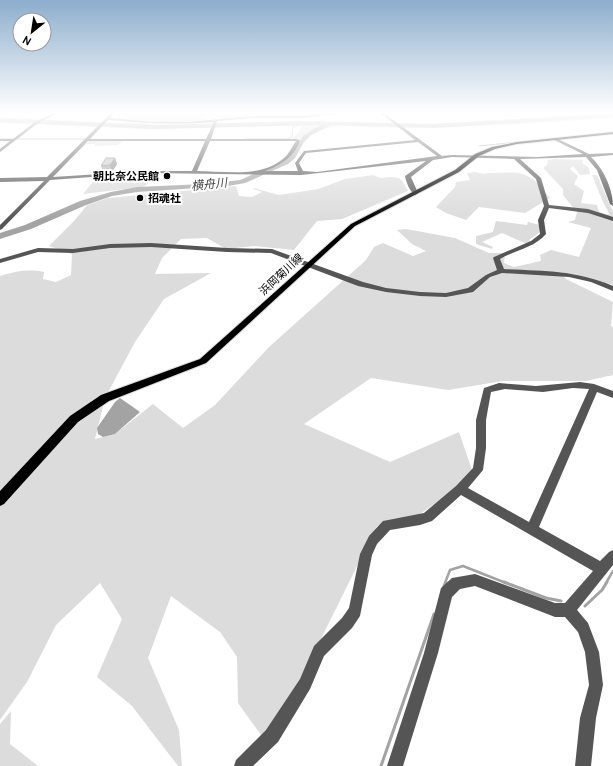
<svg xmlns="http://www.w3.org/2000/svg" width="613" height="766" viewBox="0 0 613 766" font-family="Cabin,'Noto Sans JP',sans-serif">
  <rect width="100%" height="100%" fill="#fff"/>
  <path fill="#dcdcdc" d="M 118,113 L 256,113 L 259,115 L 229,118 L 206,115 L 201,118 L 210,120 L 172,123 L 130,121 L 125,119 L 115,118 Z
    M 613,113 L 613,118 L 508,125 L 405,128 L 340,126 L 313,130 L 301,139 L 292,139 L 299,132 L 302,124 L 143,129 L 0,123 L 0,119 L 117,125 L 123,122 L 192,125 L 306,121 L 420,124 L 506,120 Z
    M 89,141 L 122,141 L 118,145 L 95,146 L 95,144 L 86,144 Z
    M 555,159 L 583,160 L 582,163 L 589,168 L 590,174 L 580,175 L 573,166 L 570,169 L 578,176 L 574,184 L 584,191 L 581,203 L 597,205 L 599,212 L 610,215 L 603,202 L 592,175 L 597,175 L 613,212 L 613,285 L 559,272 L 566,279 L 613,302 L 611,326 L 613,327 L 613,375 L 586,381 L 503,381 L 448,390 L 371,378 L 304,424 L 390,462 L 459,432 L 472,470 L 446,496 L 417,516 L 377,526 L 298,685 L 264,739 L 238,703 L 237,657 L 220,632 L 171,596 L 148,658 L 179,730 L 182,766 L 178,766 L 132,706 L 97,677 L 122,619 L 100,583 L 56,625 L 27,682 L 0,720 L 0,276 C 16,271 28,269 44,272 L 43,279 L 56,282 L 71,275 L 72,254 L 49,246 L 75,220 L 87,205 L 108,198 L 236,186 L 239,196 L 252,197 L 262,192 L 253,189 L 254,188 L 279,195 L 318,189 L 345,179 L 373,175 L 380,178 L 390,177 L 399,178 L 403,182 L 408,191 L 342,219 L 317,221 L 294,250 L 254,246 L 226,249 L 207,238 L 181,239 L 162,258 L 155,274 L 211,273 L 164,299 L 135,342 L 105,398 L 95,439 L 115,434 L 153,404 L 183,428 L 215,405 L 269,347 L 366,260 L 374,247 L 383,243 L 413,256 L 426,251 L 412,244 L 397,230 L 406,229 L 455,238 L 489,253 L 505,253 L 504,263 L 514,267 L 541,261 L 540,255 L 551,250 L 579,257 L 591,228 L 568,222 L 575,220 L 577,212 L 563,195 L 563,189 L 543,168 L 547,165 L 548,160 Z
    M 476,172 C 483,175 487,173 494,173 C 526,171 530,173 550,198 L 525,213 L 479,207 L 466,220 L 446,213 L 436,207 L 455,187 L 456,182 L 470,180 L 467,173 Z
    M 124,175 L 152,175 L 148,184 L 142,187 L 83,194 L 96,178 Z
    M 496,221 L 527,225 L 528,222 L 540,225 L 539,233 L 529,240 L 532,243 L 527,244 L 502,233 L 482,242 L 493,247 L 492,249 L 476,244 L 476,236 L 493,232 Z
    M 11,711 L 10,744 L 38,766 L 0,766 L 0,724 Z"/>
  <path fill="#a3a3a3" d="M 120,398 L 140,412 L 115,434 L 103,437 L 98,434 L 97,428 L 115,402 Z"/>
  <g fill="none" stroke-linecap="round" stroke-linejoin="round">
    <path stroke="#a3a3a3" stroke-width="1" d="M 0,139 L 87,139
      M 245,139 L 288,139 L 292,137 L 293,127 L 306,123
      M 479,146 L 613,132"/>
    <path stroke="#a3a3a3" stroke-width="2.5" d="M 445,583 L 450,570 L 463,566 L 506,583
      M 606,583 L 613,571"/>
    <path stroke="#a3a3a3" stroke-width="3" d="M 504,582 L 546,598 L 561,601
      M 444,586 L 446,582
      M 585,606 L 602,590 L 607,582
      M 381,766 L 434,614"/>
    <path fill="#a3a3a3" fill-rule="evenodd" d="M 613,113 L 613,117 L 434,128 L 332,125 L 311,135 L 304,142 L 295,158 L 288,164 L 245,183 L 228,186 L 137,192 L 112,196 L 86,205 L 31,229 L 0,239 L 0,233 L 25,225 L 80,201 L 111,192 L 137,187 L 204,184 L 240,180 L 283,161 L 290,155 L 303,136 L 320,125 L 156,129 L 0,122 L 0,118 L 156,125 L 302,121 L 434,124 Z"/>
    <defs>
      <path id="major" d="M 613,132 L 613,134 L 517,144 L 495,149 L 479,156 L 459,172 L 355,226 L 206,363 L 109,401 L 78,422 L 4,504 L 0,506 L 0,491 L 70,416 L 101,395 L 200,359 L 351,224 L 455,170 L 475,154 L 492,147 L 517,142 Z"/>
    </defs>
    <use href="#major" stroke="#dbdbdb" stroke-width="2"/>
    <path fill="#555" fill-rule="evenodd" d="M 54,113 L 58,113 L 37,124 L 0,152 L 0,149 L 10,141 L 0,141 L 0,139 L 13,139 L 35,122 Z
      M 111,113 L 115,113 L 110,118 L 152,122 L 188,122 L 252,116 L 300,116 L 340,113 L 338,114 L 300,118 L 252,118 L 217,121 L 211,139 L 296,139 L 300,140 C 296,156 279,166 265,171 L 298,171 L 295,163 L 304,151 L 415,140 L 380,113 L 384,113 L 442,156 L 452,155 L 537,157 L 583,154 L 554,140 L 556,138 L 589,154 L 613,153 L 613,155 L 591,157 C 603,168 613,189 613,206 L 610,204 L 597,170 L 586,157 L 520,159 L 541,178 L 549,205 L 588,209 L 613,217 L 613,221 L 588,213 L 549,208 L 544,220 L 546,234 C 534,248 515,250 500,259 L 504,269 C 543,271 576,270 613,286 L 613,291 L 591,282 L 569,277 L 502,273 L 490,277 L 473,292 L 446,297 L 420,296 L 386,292 L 358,286 L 271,253 L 227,252 L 151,247 L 110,248 L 73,253 L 38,252 L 0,263 L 0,259 L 38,248 L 73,249 L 110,244 L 151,243 L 227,248 L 272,249 L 363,282 L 386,288 L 420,292 L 446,293 L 468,288 L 486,275 L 497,270 L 493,258 L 494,257 L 531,241 L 540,234 L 538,220 L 544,206 L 536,179 L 514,159 L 452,157 L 433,160 L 411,177 L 418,193 L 415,195 C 410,192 406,182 405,176 L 426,161 L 301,175 L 147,173 L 50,180 L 2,229 L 0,230 L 0,225 L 44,181 L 0,182 L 0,178 L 47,177 ZM 108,120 C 143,123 178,125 213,122 L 213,124 L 206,139 L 90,139 ZM 88,141 L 205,141 L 192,171 L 147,171 L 53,177 ZM 210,141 L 296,141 C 293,146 290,151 287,155 C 265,179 226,171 197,171 ZM 418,142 L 437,156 L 317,172 L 303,171 L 299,163 L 306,153 Z
      M 580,382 L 594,384 L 613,391 L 613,398 L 597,392 L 539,527 L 600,561 L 609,552 L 613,550 L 613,565 L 577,610 L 588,623 L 599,652 L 603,685 L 596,718 L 591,766 L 575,766 L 580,718 L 589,685 L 585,652 L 578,632 L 565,617 L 555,617 L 475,586 L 460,589 L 452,597 L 438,653 L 403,766 L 387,766 L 424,653 L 441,588 L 452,578 L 475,574 L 555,603 L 565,603 L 593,571 L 461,495 L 432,521 L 420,525 L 390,530 L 377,544 L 372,555 L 360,616 L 352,628 L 324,656 L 310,689 L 278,742 L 253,766 L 234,766 L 236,760 L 266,730 L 300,679 L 314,646 L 342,618 L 349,608 L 360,554 L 369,536 L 383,521 L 424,513 L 456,486 L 473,468 L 476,448 L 476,420 L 484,388 L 499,383 L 536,386 ZM 573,388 L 589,389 L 529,522 L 468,488 L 483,470 L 486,448 L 486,420 L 491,392 L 505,389 L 543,392 Z"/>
    <use href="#major" fill="#000" fill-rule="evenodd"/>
  </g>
  <path fill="#a9a9a9" d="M 115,158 L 117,164 L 112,172 L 103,172 L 101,166 Z"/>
  <path fill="#898989" d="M 115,158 L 117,164 L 112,172 L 110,165 Z"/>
  <path fill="#c4c4c4" stroke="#898989" d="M 106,158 L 115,158 L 110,165 L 101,166 Z"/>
  <linearGradient id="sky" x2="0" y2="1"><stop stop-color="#8cadcc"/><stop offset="0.51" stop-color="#fff"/><stop offset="1" stop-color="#fff" stop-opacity="0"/></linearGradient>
  <rect width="613" height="220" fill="url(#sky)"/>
  <g fill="#000" stroke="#fff" stroke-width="1.5">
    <circle cx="167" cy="176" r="4"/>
    <circle cx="140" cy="198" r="4"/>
  </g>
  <g text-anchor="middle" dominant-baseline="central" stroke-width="4" stroke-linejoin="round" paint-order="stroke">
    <g font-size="11" font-weight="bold" fill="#000" stroke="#fff" text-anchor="end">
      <text x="159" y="176">朝比奈公民館</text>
      <text x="148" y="198" text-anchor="start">招魂社</text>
    </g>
    <g font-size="11" fill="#000" stroke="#fff">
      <text transform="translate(281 274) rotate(-43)">浜岡菊川線</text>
    </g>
    <g font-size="12" font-style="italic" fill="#444" stroke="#fff">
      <text transform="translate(209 184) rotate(-6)">横舟川</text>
    </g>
  </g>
  <g transform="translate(32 32) rotate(210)"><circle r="19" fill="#ffffff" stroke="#999999"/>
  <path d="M0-3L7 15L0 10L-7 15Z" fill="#000000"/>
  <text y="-6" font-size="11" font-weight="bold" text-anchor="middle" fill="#000000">N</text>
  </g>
</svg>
